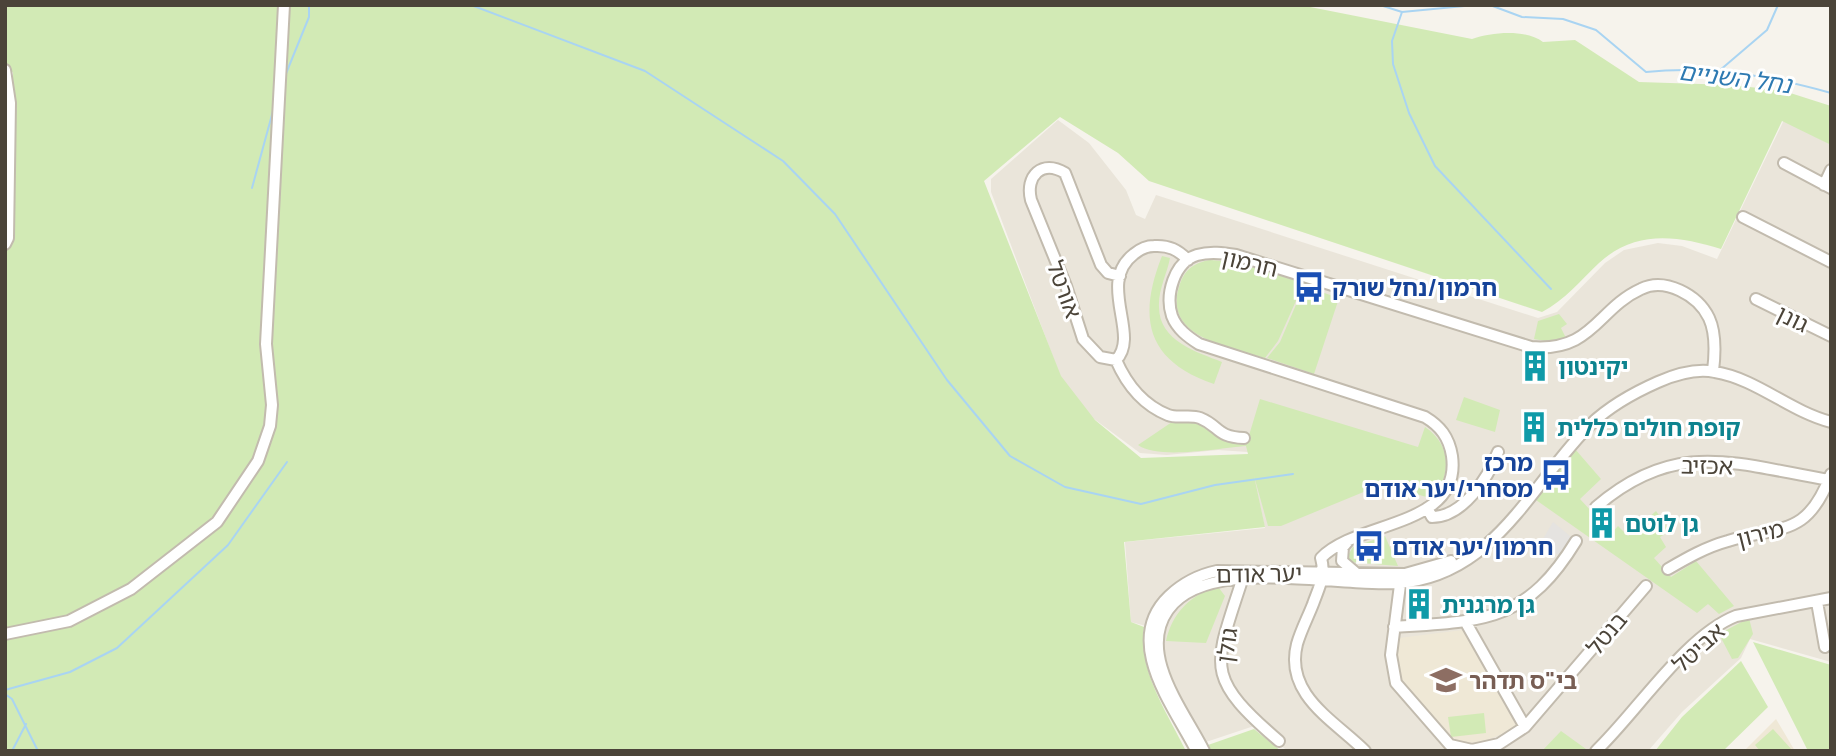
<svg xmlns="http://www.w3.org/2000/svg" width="1836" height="756" viewBox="0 0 1836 756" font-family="Manrope,'Noto Sans Hebrew',sans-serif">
  <rect width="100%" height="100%" fill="#f6f3ec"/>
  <path fill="#eae5da" d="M 1058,120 L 1089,143 L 1126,190 L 1136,215 L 1145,219 L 1156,195 L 1538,318 L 1557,312 L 1605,263 L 1624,250 L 1658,243 L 1682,246 L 1717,259 L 1784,120 L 1831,145 L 1831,662 L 1750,639 L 1741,658 L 1682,712 L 1648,751 L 1288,751 L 1254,726 L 1188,748 L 1146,659 L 1146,626 L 1131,622 L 1125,542 L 1265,528 L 1248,452 L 1218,450 L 1167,455 L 1140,453 L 1078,407 L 1067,394 L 991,192 L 991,179 Z"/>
  <path fill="#efe8d6" d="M 1463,630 L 1516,725 L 1514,729 L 1482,742 L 1462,743 L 1448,738 L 1404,687 L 1397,673 L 1394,650 L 1399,638 Z
    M 1776,719 L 1795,751 L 1744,751 Z"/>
  <path fill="#d2eab5" d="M 5,5 L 1300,5 L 1472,39 C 1492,32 1526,29 1543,42 L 1575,40 L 1639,82 L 1732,85 L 1784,91 L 1831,106 L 1831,145 L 1782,121 L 1721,249 C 1678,236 1636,229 1599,263 C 1580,281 1565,300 1542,312 L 1149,181 L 1118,153 L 1060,117 L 984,181 L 1061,376 L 1095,420 L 1141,458 L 1248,454 L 1246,446 C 1219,448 1159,460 1138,445 L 1172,422 L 1188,421 L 1197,423 L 1226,442 L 1247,442 L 1260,399 L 1418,447 L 1425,427 C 1452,445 1451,475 1433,499 L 1383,484 L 1281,526 L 1268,526 L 1254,476 L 1265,527 L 1124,542 L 1131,622 L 1144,627 C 1138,671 1167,712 1186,751 L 5,751 L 5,251 L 13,237 L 13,73 L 5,62 Z
    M 1162,256 L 1170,258 C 1167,274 1158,290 1159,307 C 1159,341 1197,352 1222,362 L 1214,384 C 1147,361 1137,319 1162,256 Z
    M 1210,260 L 1235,262 L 1304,283 L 1278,341 L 1265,358 C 1231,347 1163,338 1179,287 C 1184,270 1193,263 1210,260 Z
    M 1304,286 L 1339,298 L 1314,374 L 1267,358 L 1280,342 Z
    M 1559,314 L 1567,324 L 1561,328 L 1566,338 L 1545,341 L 1534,339 L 1538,321 Z
    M 1464,397 L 1500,410 L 1495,432 L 1456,420 Z
    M 1575,449 L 1601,479 L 1580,499 L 1592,512 L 1589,518 L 1607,538 L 1618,526 L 1628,536 L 1656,511 L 1670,531 L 1660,537 L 1666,547 L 1654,558 L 1671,577 L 1696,561 L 1734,606 L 1719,614 L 1708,604 L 1697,613 L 1536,500 Z
    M 1385,536 L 1398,566 L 1349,562 L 1347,557 L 1353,547 Z
    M 1212,588 L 1219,588 L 1225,596 L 1206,643 L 1166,641 C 1172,614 1188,598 1212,588 Z
    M 1749,618 L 1753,634 L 1738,658 L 1732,659 L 1719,634 Z
    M 1753,642 L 1831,665 L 1831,751 L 1808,751 Z
    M 1741,661 L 1768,707 L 1723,751 L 1655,751 L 1682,717 Z
    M 1484,713 L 1486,733 L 1451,737 L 1448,717 Z
    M 1254,729 L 1281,751 L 1212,751 L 1208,745 Z
    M 1773,729 L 1793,751 L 1760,751 L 1755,745 Z
    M 1561,731 L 1586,749 L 1542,751 Z"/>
  <path fill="#e5e3e0" d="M 1553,522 L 1576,541 L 1565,559 L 1540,544 Z"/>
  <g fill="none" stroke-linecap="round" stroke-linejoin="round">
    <path stroke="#a9d4f2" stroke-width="2" d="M 471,5 L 645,71 L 783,161 L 835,214 L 947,380 L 1010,456 L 1065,487 L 1141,504 L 1215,485 L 1293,474
      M 1380,5 L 1402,12 L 1475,5
      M 1490,5 L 1522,17 L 1563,19 L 1596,30 L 1646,72 C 1709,65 1770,76 1831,93
      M 1402,12 L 1392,41 L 1393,64 L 1409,113 L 1435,166 L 1551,289
      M 1719,71 L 1767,30 L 1778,5
      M 285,76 L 309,17 L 309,5
      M 252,188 L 273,111
      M 5,690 L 70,672 L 117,648 L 228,545 L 287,462
      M 5,694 L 12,699 L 38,751
      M 12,751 L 26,724"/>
    <defs>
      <path id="minor" d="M 5,70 L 10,103 L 8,238 L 5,244
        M 1784,163 L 1831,188
        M 1824,185 L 1831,170
        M 1743,217 L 1831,262
        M 1756,299 L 1831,336
        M 1116,360 L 1100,357 L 1083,339 L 1066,286 L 1031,200 C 1025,176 1042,159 1065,173 L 1101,265 L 1108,273 L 1120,276
        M 1116,360 C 1141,335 1096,283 1134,254 C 1140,249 1146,246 1154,246 C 1169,245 1178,250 1188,260
        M 1116,360 C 1126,383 1143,405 1168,415 C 1178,419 1190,414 1200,418 C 1220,426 1216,437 1244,438
        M 1596,507 C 1676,438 1735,464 1829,480
        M 1427,508 L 1432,517 C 1463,517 1488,478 1498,452
        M 1349,540 L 1343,547 L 1342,561 L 1356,573
        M 1668,569 C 1687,558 1706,547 1728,541 C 1781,525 1807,538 1831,474
        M 1244,574 C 1215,666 1201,674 1279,741
        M 1401,577 L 1391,655 L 1396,683 L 1450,745 L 1472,750 L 1499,744 L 1525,727 L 1646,586
        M 1817,602 L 1825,647
        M 1465,621 L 1525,727
        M 1394,627 C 1483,621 1526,623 1576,541
        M 5,634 L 69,621 L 131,589 L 217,522 L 258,461 L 270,426 L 272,405 L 266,344 L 284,5
        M 1195,748 C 1172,704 1122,641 1169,596 C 1183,583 1198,575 1217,571 L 1405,574 L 1451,561
        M 1204,751 C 1184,711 1137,654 1168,610 C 1208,553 1344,590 1407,582 C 1498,570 1533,481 1591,424 C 1610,406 1633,393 1658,382 C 1674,375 1696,368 1715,372 C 1757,379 1789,411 1831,422
        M 1365,751 C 1335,721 1284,695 1297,644 C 1301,630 1308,617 1313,604 C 1319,587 1326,576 1321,558 C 1357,520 1462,528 1452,456 C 1449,437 1440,426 1425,417 L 1199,344 C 1188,337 1177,329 1172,316 C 1165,295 1174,262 1197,255 C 1210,251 1224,253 1236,255 L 1531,347 C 1593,352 1597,309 1641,289 C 1665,277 1698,295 1709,318 C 1716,333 1715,355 1713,371
        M 1596,751 C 1637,712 1685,636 1736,616 L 1831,598"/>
    </defs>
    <use href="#minor" stroke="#c2bbae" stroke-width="14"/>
    <use href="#minor" stroke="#fff" stroke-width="10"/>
  </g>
  <defs>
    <symbol id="bus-bare" viewBox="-9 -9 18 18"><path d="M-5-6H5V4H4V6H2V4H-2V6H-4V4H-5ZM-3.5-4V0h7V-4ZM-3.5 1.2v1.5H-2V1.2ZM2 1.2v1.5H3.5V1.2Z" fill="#1a4fb4" stroke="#fff" stroke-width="2.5" paint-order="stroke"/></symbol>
    <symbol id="building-bare" viewBox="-9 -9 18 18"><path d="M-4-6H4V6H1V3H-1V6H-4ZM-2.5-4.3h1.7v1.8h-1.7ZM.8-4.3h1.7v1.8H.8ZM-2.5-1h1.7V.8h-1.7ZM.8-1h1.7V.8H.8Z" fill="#0f9aa8" stroke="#fff" stroke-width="2.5" paint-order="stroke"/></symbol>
    <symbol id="school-bare" viewBox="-9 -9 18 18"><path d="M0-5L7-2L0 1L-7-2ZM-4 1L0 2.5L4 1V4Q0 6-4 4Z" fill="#8d6e63" stroke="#fff" stroke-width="2.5" paint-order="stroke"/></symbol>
  </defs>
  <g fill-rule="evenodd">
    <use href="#bus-bare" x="1287" y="265" width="44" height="44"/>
    <use href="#building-bare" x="1513" y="344" width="44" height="44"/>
    <use href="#building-bare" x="1512" y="405" width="44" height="44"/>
    <use href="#bus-bare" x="1534" y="453" width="44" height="44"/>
    <use href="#building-bare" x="1580" y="501" width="44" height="44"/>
    <use href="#bus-bare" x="1347" y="524" width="44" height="44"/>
    <use href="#building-bare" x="1397" y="582" width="44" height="44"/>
    <use href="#school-bare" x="1424" y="658" width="44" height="44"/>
  </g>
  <g text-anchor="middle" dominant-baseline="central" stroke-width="6" stroke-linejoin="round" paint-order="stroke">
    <g font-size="23" fill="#4b4439" stroke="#fff">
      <text transform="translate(1250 262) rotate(13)">חרמון</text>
      <text transform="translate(1065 289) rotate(70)">אורטל</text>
      <text transform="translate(1793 318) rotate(26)">גונן</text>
      <text transform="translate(1707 465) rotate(1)">אכזיב</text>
      <text transform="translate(1760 533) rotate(-14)">מירון</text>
      <text transform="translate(1259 573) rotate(-1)">יער אודם</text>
      <text transform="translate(1606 633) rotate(-50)">בנטל</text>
      <text transform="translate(1226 645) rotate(-82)">גולן</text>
      <text transform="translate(1698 647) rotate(-42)">אביטל</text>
    </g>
    <g font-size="23" font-weight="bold" fill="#164399" stroke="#fff" text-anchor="start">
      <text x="1332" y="287">חרמון/נחל שורק</text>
      <text x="1533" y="462" text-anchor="end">מרכז<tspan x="1533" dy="26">מסחרי/יער אודם</tspan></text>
      <text x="1392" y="546">חרמון/יער אודם</text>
    </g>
    <g font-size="23" font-weight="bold" fill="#0d838f" stroke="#fff" text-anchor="start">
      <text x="1558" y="366">יקינטון</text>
      <text x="1557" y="427">קופת חולים כללית</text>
      <text x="1625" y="523">גן לוטם</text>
      <text x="1442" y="604">גן מרגנית</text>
    </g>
    <g font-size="23" font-weight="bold" fill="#785e54" stroke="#fff" text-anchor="start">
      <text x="1469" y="680">בי"ס תדהר</text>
    </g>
    <g font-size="24" font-style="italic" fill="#2e7ab2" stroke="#fff">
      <text transform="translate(1735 77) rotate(7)">נחל השניים</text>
    </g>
  </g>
  <rect width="1836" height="756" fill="none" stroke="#4b4439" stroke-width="14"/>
</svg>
